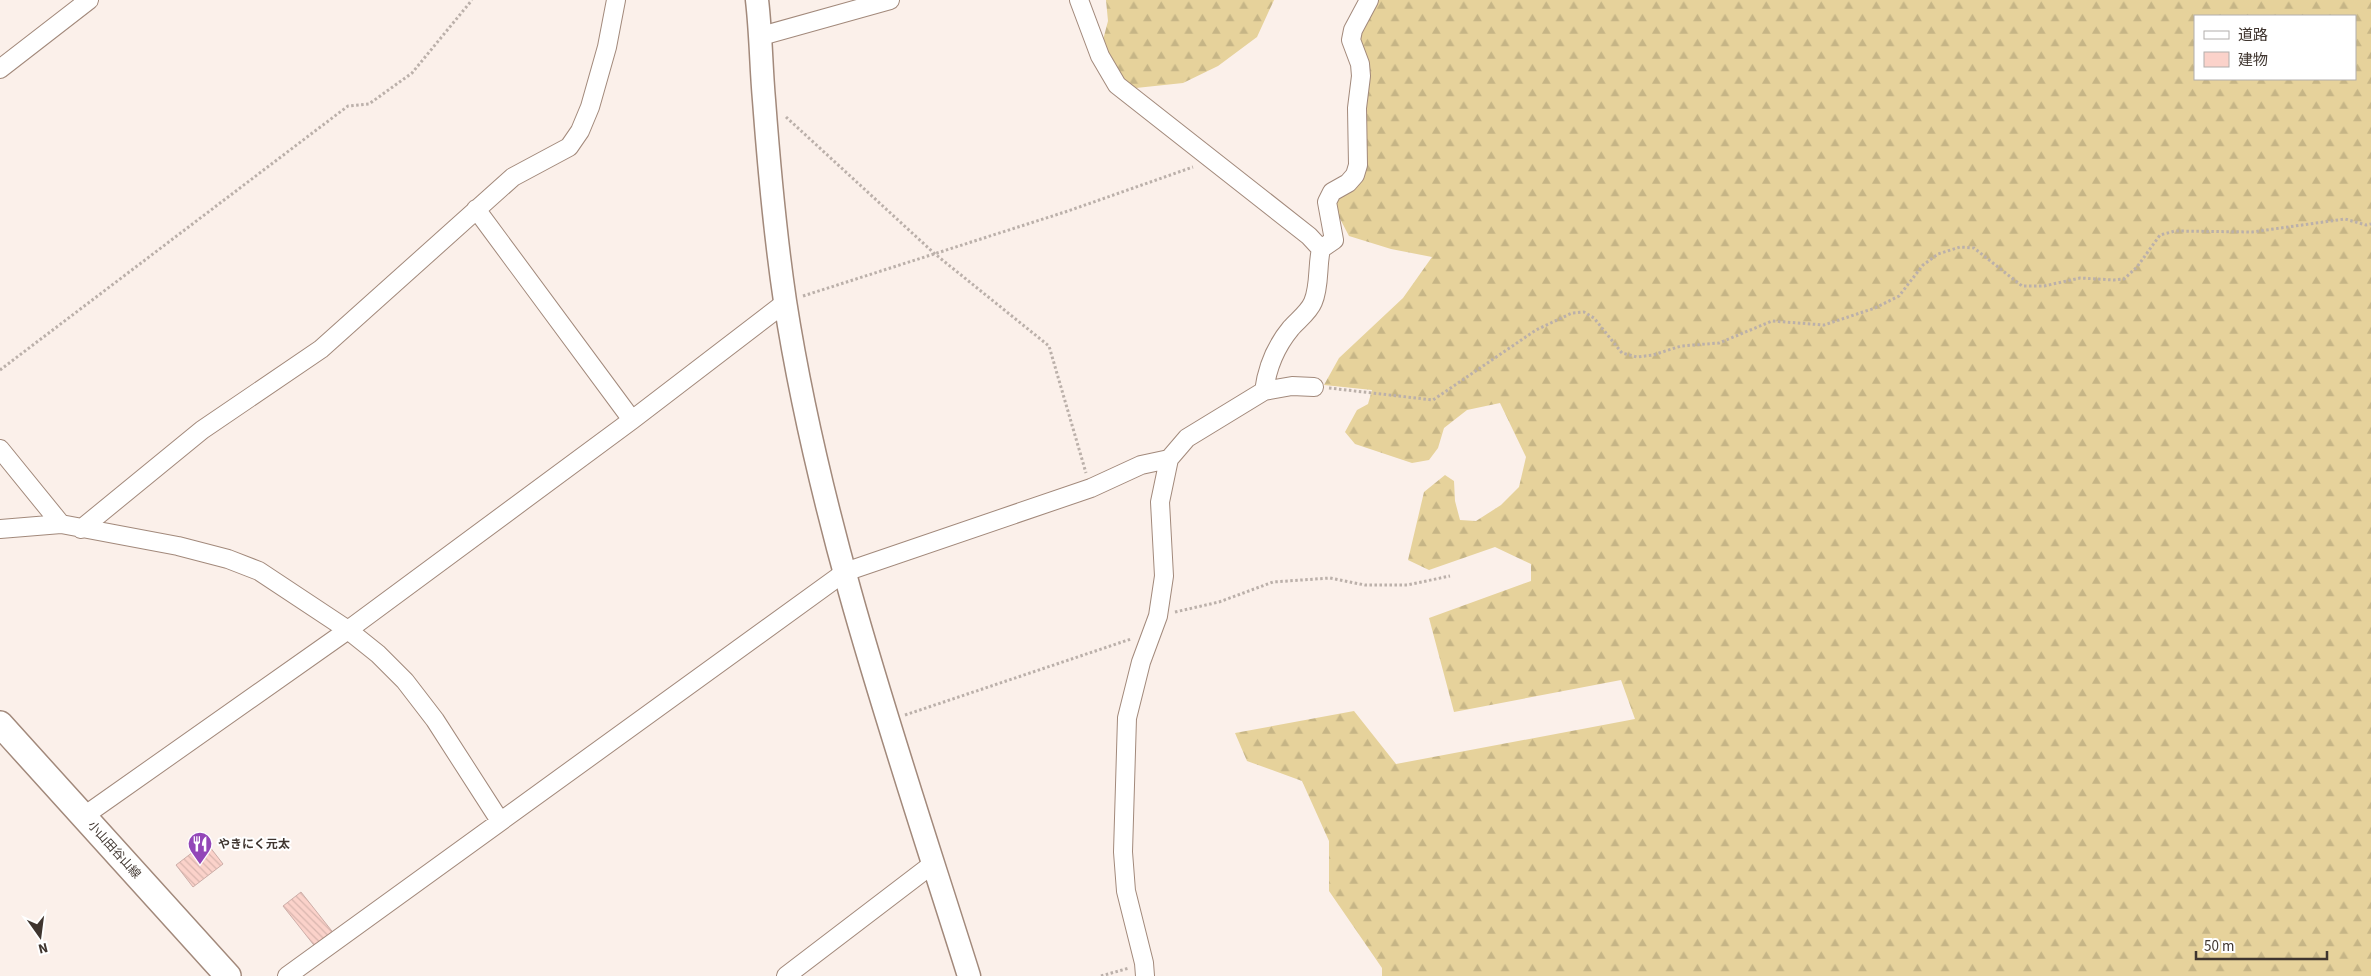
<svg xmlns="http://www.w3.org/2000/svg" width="2371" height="976" viewBox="0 0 2371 976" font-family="'Source Sans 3','Noto Sans JP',sans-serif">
  <defs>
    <pattern id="forest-firs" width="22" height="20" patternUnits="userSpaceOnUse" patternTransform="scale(1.25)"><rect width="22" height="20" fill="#e6d29b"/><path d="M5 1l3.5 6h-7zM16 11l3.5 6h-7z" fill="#c6b586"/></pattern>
    <pattern id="building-back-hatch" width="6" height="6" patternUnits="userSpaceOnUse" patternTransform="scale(1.25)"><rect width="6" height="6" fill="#fbd2ca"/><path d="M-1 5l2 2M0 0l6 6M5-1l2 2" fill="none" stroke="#d8b5ae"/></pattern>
  </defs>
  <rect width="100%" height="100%" fill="#fbf0ea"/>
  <path fill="url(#forest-firs)" fill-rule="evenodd" d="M 1106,0 L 1274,0 L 1257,37 L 1218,66 L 1183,83 L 1136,88 L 1119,83 L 1103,40 L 1108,21 Z
    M 1377,0 L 2371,0 L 2371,976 L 1382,976 L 1382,968 L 1329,891 L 1329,841 L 1302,781 L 1247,761 L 1235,733 L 1354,711 L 1396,764 L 1635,719 L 1621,680 L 1454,712 L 1429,618 L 1531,581 L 1531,564 L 1495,547 L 1429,570 L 1408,560 L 1424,492 L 1445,475 L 1454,481 L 1455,501 L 1460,520 L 1476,521 L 1501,505 L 1519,487 L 1526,457 L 1500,403 L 1467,410 L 1444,428 L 1438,448 L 1429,460 L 1412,463 L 1355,444 L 1345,432 L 1357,410 L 1368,404 L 1372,390 L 1324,385 L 1339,358 L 1403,298 L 1432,257 L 1391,249 L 1349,236 L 1337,213 L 1337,199 L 1354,187 L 1359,31 ZM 2195,16 L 2355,16 L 2355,79 L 2195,79 Z"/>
  <path fill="url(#building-back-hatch)" stroke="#cdaea8" d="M 206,842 L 223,864 L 193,887 L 176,865 Z
    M 301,892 L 335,935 L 317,949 L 283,906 Z"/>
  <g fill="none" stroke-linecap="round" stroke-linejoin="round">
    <defs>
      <path id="minor" d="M 1079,0 L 1100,56 L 1117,85 L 1309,236 L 1321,249 C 1317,266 1320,286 1313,302 C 1309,312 1298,320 1291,328 C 1276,346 1267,368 1264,391
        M 761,36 L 890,0
        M 0,69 L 89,0
        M 476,209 L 632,420
        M 1321,249 L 1334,240 L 1327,202 L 1332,192 L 1348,183 L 1355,175 L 1358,165 L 1357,108 L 1361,76 L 1360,64 L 1351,40 L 1353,30 L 1369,0
        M 0,449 L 61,524
        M 0,529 L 61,524 L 178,546 L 228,559 L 259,571 L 348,630 L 378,654 L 405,681 L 435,720 L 500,821
        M 81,529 L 202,430 L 321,349 L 513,177 L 569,147 L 580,131 L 590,107 L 607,47 L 616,0
        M 84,816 L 348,630 L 632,420 L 786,302
        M 287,976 L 845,572 L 1091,488 L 1141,465 L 1169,459
        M 786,976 L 934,863
        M 1145,976 L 1144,963 L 1126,891 L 1123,852 L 1127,718 L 1141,662 L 1158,616 L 1164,576 L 1160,502 L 1169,459 L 1187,438 L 1264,391 L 1292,386 L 1314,387"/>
      <path id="tertiary" d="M 757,0 C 761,34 761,67 764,100 C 769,167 775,234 785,301 C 821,532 899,754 969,976"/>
      <path id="secondary" d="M 0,724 L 228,976"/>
    </defs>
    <use href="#minor" stroke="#a2897b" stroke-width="20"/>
    <use href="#tertiary" stroke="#a2897b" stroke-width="25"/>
    <use href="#secondary" stroke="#a2897b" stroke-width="28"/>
    <path stroke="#bbb0aa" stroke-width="3" stroke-dasharray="2.5 2.5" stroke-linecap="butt" d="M 786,117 L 935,254 L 1049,346 L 1086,473
      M 803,296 L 1068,211 L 1193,167
      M 0,370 L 348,106 L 369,104 L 412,73 L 472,0
      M 1329,388 L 1433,400 L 1536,330 L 1572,313 L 1584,312 L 1594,318 L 1622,353 L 1637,357 L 1653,355 L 1681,346 L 1719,343 L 1772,321 L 1824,325 L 1875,308 L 1899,296 L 1923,265 L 1938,254 L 1960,247 L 1974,248 L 2022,286 L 2044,286 L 2080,278 L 2114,280 L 2124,279 L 2137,267 L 2160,235 L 2175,231 L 2252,232 L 2345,219 L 2366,225 L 2371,224
      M 1175,612 L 1219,602 L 1273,582 L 1330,578 L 1365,585 L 1407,585 L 1450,576
      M 905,715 L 1131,639
      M 1101,976 L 1129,968"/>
    <use href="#minor" stroke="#fff" stroke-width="18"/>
    <use href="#tertiary" stroke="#fff" stroke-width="22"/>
    <use href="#secondary" stroke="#fff" stroke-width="25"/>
  </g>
  <defs>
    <symbol id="restaurant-pin" viewBox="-11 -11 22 30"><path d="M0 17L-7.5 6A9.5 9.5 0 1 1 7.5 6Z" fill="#9346b8" stroke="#fff"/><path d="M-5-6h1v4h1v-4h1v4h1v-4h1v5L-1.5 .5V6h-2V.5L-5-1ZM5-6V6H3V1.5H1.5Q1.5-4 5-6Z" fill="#fff"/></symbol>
  </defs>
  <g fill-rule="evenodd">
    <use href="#restaurant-pin" x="186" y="830" width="28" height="38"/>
  </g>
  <g text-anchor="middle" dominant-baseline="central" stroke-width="4" stroke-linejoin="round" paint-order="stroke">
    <g font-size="12" font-weight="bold" fill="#3f352f" stroke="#fff" text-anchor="start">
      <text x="218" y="844">やきにく元太</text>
    </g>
    <g font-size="12" fill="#3f352f" stroke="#fff">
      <text transform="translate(114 850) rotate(48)">小山田谷山線</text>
    </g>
  </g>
  <rect x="2194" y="15" width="162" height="65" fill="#ffffff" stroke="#b2aeac"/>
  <rect x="2204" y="31" width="25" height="8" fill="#ffffff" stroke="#b2aeac"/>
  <text x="2238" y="40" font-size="15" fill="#3f352f">道路</text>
  <rect x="2204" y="52" width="25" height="15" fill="#fbd2ca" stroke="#b2aeac"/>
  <text x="2238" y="65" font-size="15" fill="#3f352f">建物</text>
  <g transform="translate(40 936) rotate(166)" stroke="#ffffff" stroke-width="4" paint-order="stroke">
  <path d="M0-4L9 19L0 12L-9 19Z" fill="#3f352f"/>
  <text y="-8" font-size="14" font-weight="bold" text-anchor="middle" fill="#3f352f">N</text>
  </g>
  <path d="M2196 951v8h131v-8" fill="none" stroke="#3f352f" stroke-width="2.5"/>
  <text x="2204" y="951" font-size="15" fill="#3f352f" stroke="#ffffff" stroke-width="4" paint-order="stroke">50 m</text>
</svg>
